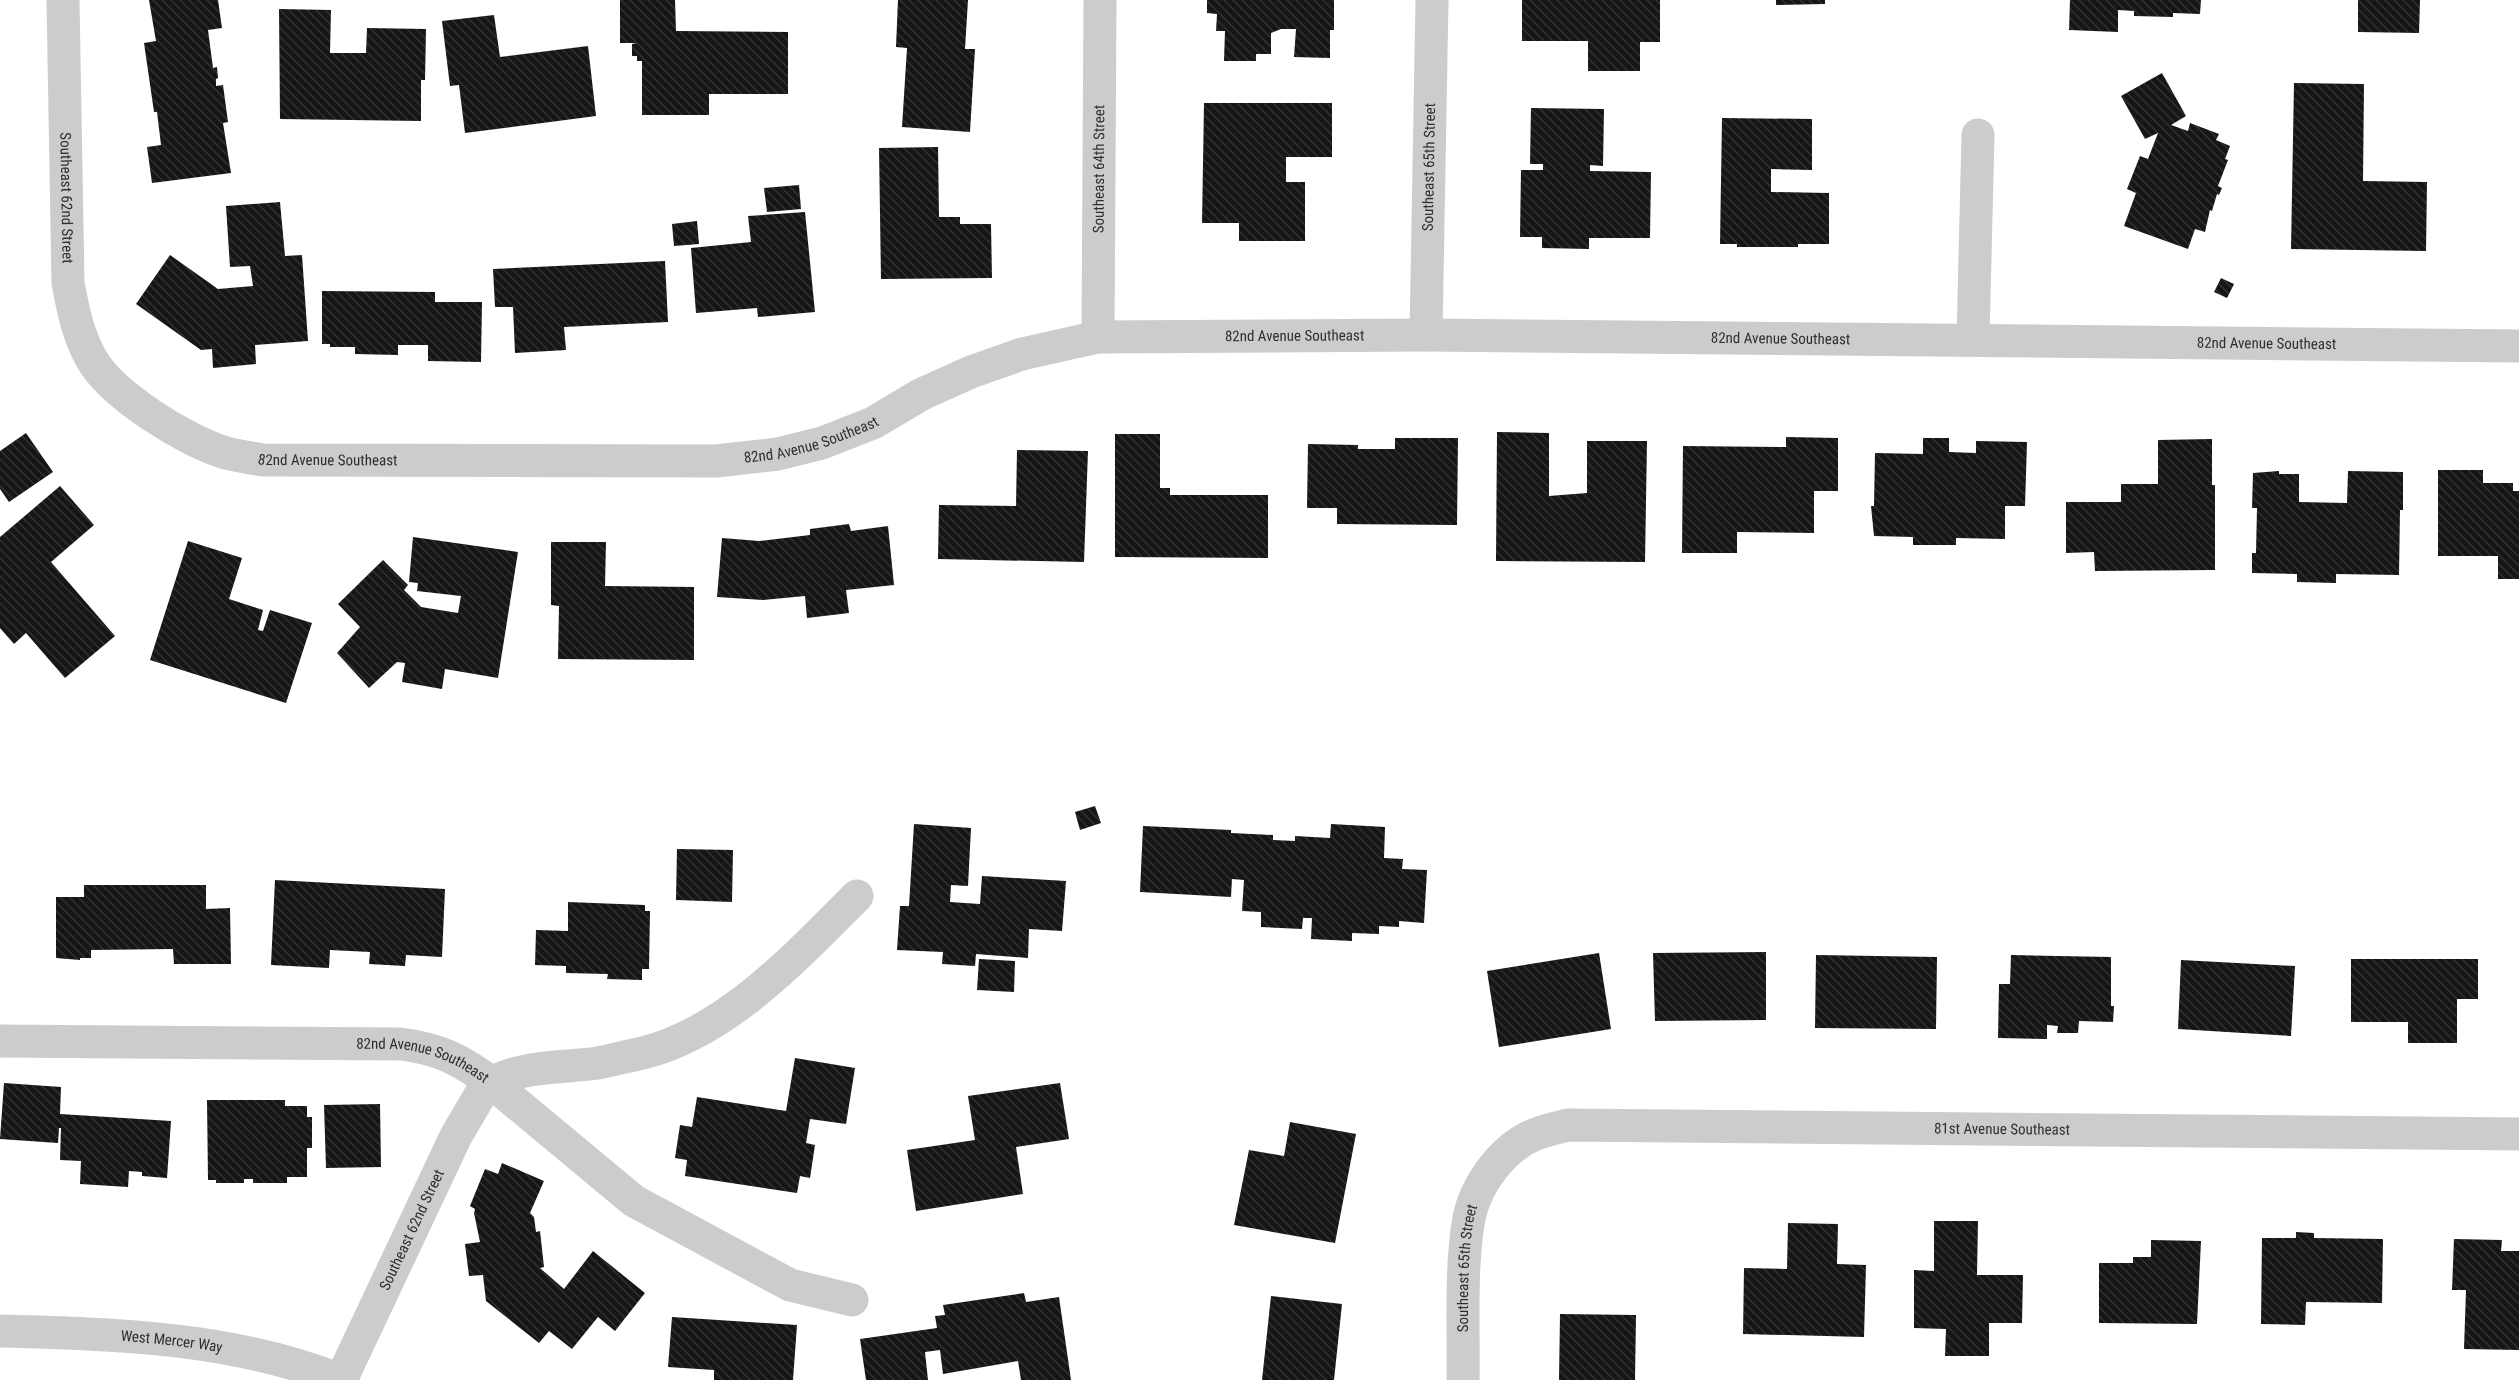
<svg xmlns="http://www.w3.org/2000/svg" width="2519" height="1380" viewBox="0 0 2519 1380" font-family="'Roboto Condensed',sans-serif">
  <defs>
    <pattern id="building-back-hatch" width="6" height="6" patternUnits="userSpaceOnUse" patternTransform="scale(1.5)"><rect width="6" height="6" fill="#161616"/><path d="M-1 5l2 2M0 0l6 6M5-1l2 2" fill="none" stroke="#303030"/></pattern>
  </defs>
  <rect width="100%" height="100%" fill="#fff"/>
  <path fill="url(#building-back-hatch)" d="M 149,0 L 218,0 L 222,28 L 208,30 L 213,68 L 217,67 L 218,78 L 216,79 L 216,86 L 223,85 L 228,122 L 223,123 L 231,173 L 152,183 L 147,147 L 161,145 L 157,112 L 154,112 L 144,43 L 156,41 Z
    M 620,0 L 675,0 L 676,31 L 788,32 L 788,94 L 709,94 L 709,115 L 642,115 L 642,61 L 637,61 L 637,56 L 632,56 L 632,44 L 637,43 L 620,43 Z
    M 898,0 L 968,0 L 965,49 L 975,49 L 970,132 L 902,127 L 907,48 L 896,47 Z
    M 1207,0 L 1334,0 L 1334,30 L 1330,30 L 1330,58 L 1294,57 L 1296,29 L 1281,29 L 1271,33 L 1271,54 L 1256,54 L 1256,61 L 1224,61 L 1225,31 L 1216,31 L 1217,14 L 1207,13 Z
    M 1522,0 L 1660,0 L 1660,42 L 1640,42 L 1640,71 L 1588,71 L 1588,41 L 1522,41 Z
    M 1776,0 L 1825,0 L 1825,4 L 1776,5 Z
    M 2070,0 L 2201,0 L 2200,14 L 2173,13 L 2173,17 L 2134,16 L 2134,11 L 2118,10 L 2118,32 L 2069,30 Z
    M 2358,0 L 2420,0 L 2419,33 L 2358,32 Z
    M 279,9 L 331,10 L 330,53 L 366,53 L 367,28 L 426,29 L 425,80 L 421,80 L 421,121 L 280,119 Z
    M 494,15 L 500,57 L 588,46 L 596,116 L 465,133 L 459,85 L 450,86 L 442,21 Z
    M 2162,73 L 2186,116 L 2171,125 L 2188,131 L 2190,123 L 2219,134 L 2216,140 L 2230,146 L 2225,159 L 2228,160 L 2218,186 L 2222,188 L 2219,195 L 2217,194 L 2212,211 L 2210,210 L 2205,232 L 2195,229 L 2188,249 L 2124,226 L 2136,193 L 2127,189 L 2140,156 L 2148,159 L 2158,133 L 2145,139 L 2121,96 Z
    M 2294,83 L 2364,84 L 2363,181 L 2427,182 L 2426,251 L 2291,249 Z
    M 1204,103 L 1332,103 L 1332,157 L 1286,157 L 1286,182 L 1305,182 L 1305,241 L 1239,241 L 1239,223 L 1202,223 Z
    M 1531,108 L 1604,109 L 1603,166 L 1590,165 L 1590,171 L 1651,172 L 1650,238 L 1589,238 L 1589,249 L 1542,248 L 1542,237 L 1520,237 L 1521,170 L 1543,170 L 1543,164 L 1530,164 Z
    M 1722,118 L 1812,119 L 1812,170 L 1771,169 L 1771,192 L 1829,193 L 1829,244 L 1798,244 L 1798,247 L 1737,247 L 1737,244 L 1720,244 Z
    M 938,147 L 939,217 L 960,217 L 960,224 L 991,224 L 992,278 L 881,279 L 879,148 Z
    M 799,185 L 801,209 L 767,212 L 764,188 Z
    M 280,202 L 285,256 L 302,255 L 308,341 L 255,345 L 256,364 L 213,368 L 212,349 L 201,350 L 136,304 L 170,255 L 218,289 L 253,286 L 250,266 L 230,267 L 226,206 Z
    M 805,212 L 815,312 L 758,317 L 757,308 L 696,313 L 691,248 L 751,242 L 748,216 Z
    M 697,221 L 699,244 L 674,246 L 672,224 Z
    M 665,261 L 668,322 L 564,327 L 566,350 L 515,353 L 513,307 L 495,307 L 493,269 Z
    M 2221,278 L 2234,284 L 2227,298 L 2214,292 Z
    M 322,291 L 435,292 L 435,302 L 482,302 L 481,362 L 428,361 L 428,345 L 398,345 L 398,355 L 355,354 L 355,347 L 330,347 L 330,344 L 322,344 Z
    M 1497,432 L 1549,433 L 1549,496 L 1587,493 L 1587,441 L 1647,441 L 1645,562 L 1496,561 Z
    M 26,433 L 53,472 L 9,502 L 0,489 L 0,451 Z
    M 1115,434 L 1160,434 L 1160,488 L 1170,488 L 1170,495 L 1268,495 L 1268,558 L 1115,557 Z
    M 1786,437 L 1838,438 L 1838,491 L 1814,491 L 1814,533 L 1737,532 L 1737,553 L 1682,553 L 1683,446 L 1786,447 Z
    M 1395,438 L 1458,438 L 1457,525 L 1337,524 L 1337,508 L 1307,508 L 1308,444 L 1358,445 L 1358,449 L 1395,449 Z
    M 1923,438 L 1949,438 L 1949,452 L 1976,453 L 1976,441 L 2027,442 L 2025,506 L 2005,506 L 2005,539 L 1956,538 L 1956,545 L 1913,545 L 1913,537 L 1874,536 L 1871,506 L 1874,506 L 1875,453 L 1923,454 Z
    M 2212,439 L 2212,485 L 2215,485 L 2215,570 L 2095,571 L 2094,552 L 2066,553 L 2066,502 L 2121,502 L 2121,484 L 2158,484 L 2158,440 Z
    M 1017,450 L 1088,451 L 1084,562 L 938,559 L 939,505 L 1016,506 Z
    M 2438,470 L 2483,470 L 2483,483 L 2513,483 L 2513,491 L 2519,491 L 2519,579 L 2498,579 L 2498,556 L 2438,556 Z
    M 2279,471 L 2279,474 L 2299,474 L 2299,502 L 2347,503 L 2348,471 L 2403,472 L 2403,510 L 2400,510 L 2399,575 L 2336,574 L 2336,583 L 2297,582 L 2297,574 L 2252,573 L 2252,553 L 2256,553 L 2257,508 L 2252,508 L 2253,473 Z
    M 60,486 L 94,525 L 51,562 L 115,636 L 65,678 L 26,633 L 14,644 L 0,628 L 0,537 Z
    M 849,524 L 851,531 L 888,526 L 894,585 L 846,590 L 849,613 L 807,618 L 805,596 L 763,600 L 717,597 L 722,538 L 759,541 L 810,535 L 810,529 Z
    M 413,537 L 518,552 L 498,678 L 445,669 L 442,689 L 402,682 L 405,663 L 397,662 L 369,688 L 337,653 L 360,627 L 338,604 L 383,560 L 408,585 L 404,590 L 421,607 L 458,613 L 461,596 L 417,591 L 418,583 L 409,582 Z
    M 188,541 L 242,558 L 229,599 L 263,610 L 258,630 L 263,631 L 270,610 L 312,623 L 286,703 L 150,660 Z
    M 551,542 L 606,542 L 605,586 L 694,587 L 694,660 L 558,659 L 559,606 L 551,605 Z
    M 1095,806 L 1101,823 L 1080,830 L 1075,812 Z
    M 914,824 L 971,828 L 968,886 L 951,885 L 950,902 L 980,904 L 982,876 L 1066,881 L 1062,931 L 1029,929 L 1028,958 L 976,954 L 975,966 L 942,964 L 943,952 L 897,950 L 900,906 L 909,906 Z
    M 1331,824 L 1385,827 L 1384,858 L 1403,859 L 1402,869 L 1427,870 L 1424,923 L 1399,921 L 1399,927 L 1379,926 L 1379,934 L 1352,933 L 1352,941 L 1311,939 L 1312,918 L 1303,918 L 1302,929 L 1261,927 L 1261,912 L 1242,911 L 1244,880 L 1232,879 L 1231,897 L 1140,892 L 1143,826 L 1231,830 L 1231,833 L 1273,835 L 1273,840 L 1295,841 L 1295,836 L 1330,838 Z
    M 677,849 L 733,850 L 732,902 L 676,900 Z
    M 275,880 L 445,889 L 442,957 L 406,955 L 405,966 L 369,964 L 370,952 L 330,950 L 329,968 L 271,965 Z
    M 84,885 L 206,885 L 206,909 L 230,908 L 231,964 L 174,964 L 173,949 L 91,950 L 91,958 L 80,958 L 80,960 L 56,958 L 56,897 L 84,897 Z
    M 568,902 L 645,905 L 645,911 L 650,911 L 649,969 L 642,969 L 642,980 L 607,979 L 608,974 L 566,973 L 566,966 L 535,965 L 536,930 L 568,931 Z
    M 1766,952 L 1766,1020 L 1655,1021 L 1653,953 Z
    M 1599,953 L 1611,1029 L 1499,1047 L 1487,971 Z
    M 1816,955 L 1937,957 L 1936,1029 L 1815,1028 Z
    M 2011,955 L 2111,957 L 2111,1006 L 2114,1006 L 2113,1022 L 2079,1021 L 2078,1033 L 2057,1033 L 2058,1026 L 2047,1025 L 2047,1039 L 1998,1038 L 1999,984 L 2010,984 Z
    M 979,959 L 1015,961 L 1014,992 L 977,990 Z
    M 2351,959 L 2478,959 L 2478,999 L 2457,999 L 2457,1043 L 2408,1043 L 2408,1022 L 2351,1022 Z
    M 2181,960 L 2295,966 L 2291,1036 L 2178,1029 Z
    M 795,1058 L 855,1068 L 846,1124 L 810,1119 L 806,1143 L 815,1145 L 810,1178 L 800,1176 L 797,1193 L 685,1176 L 687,1160 L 675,1158 L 680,1125 L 692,1127 L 697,1097 L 786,1111 Z
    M 4,1083 L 61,1087 L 60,1114 L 171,1121 L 167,1178 L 142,1176 L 142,1172 L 129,1171 L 128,1187 L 80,1184 L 81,1161 L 60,1160 L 61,1128 L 59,1128 L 58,1143 L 0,1139 Z
    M 1060,1083 L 1069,1139 L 1016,1147 L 1023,1194 L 916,1211 L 907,1150 L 975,1140 L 968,1096 Z
    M 207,1100 L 285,1100 L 285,1106 L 307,1106 L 307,1117 L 312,1117 L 312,1148 L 307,1148 L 307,1177 L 287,1177 L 287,1183 L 253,1183 L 253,1179 L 244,1179 L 244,1183 L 216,1183 L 216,1180 L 208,1180 Z
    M 380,1104 L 381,1167 L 326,1168 L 324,1105 Z
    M 1290,1122 L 1356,1134 L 1335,1243 L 1234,1225 L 1249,1150 L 1284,1156 Z
    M 502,1163 L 544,1181 L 530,1213 L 534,1217 L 536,1232 L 540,1231 L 544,1267 L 540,1268 L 564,1289 L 593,1251 L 645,1293 L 615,1331 L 598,1317 L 572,1349 L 549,1331 L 539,1343 L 486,1301 L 483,1275 L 469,1276 L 465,1244 L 480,1242 L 474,1213 L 475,1209 L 470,1206 L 485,1169 L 498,1174 Z
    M 1934,1221 L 1978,1221 L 1977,1275 L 2023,1275 L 2022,1323 L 1989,1323 L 1989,1356 L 1945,1356 L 1946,1329 L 1914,1328 L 1914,1270 L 1934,1271 Z
    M 1788,1223 L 1838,1224 L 1837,1264 L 1866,1265 L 1864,1337 L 1743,1334 L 1744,1268 L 1787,1269 Z
    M 2296,1232 L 2314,1233 L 2314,1238 L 2383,1239 L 2382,1303 L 2306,1302 L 2305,1325 L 2261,1324 L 2262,1238 L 2296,1238 Z
    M 2454,1239 L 2502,1240 L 2501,1251 L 2519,1251 L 2519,1350 L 2464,1349 L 2466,1290 L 2452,1290 Z
    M 2151,1240 L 2201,1241 L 2197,1324 L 2099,1323 L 2099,1263 L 2133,1263 L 2133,1257 L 2151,1257 Z
    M 1024,1293 L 1026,1302 L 1059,1297 L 1071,1380 L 1021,1380 L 1018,1361 L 943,1374 L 940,1350 L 925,1352 L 928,1380 L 866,1380 L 860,1339 L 937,1328 L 935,1316 L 945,1315 L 943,1305 Z
    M 1271,1296 L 1342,1304 L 1334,1380 L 1262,1380 Z
    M 1560,1314 L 1636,1315 L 1635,1380 L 1559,1380 Z
    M 672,1317 L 797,1325 L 793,1380 L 714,1380 L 714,1370 L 668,1367 Z"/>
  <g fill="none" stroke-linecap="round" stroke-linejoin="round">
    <g stroke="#ccc" stroke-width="33">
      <path id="s1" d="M 63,0 L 68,283 C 73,310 78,335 91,358 C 110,394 187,442 226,453 C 238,456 251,458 263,460 L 716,461 L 778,454 L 822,443 L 873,423 L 922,394 L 971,372 L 1022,354 L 1098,337 L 1426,335 L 2519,346"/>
      <path id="s2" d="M 1426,335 L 1432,0"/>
      <path id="s3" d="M 1098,337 L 1100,0"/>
      <path d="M 1973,339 L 1978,135"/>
      <path id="s4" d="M 0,1041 L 401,1044 C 440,1049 461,1060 492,1083 C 523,1065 563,1068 598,1063 C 613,1060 628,1056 643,1053 C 727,1032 797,956 857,896"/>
      <path id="s5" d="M 0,1331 C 115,1334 233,1337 340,1380"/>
      <path id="s6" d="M 341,1380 L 456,1136 L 483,1090 L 492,1083 L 634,1201 L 790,1285 L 852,1300"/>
      <path id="s7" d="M 1463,1380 C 1464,1329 1460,1268 1469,1218 C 1476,1184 1503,1147 1536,1134 C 1546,1130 1557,1128 1567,1125 L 2519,1134"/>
    </g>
  </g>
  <g text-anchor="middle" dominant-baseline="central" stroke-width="6" stroke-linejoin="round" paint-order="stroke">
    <g font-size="15" fill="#2f2f2f" stroke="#fff">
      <text stroke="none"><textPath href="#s2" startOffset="168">Southeast 65th Street</textPath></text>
      <text stroke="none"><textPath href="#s3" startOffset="168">Southeast 64th Street</textPath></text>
      <text stroke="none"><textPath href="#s1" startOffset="198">Southeast 62nd Street</textPath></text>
      <text stroke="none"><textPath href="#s1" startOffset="1622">82nd Avenue Southeast</textPath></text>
      <text stroke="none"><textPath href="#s1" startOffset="2108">82nd Avenue Southeast</textPath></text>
      <text stroke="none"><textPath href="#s1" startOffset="2594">82nd Avenue Southeast</textPath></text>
      <text stroke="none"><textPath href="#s1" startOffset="1118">82nd Avenue Southeast</textPath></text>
      <text stroke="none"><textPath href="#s1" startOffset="632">82nd Avenue Southeast</textPath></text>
      <text stroke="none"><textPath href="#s4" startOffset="426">82nd Avenue Southeast</textPath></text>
      <text stroke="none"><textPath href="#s7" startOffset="741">81st Avenue Southeast</textPath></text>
      <text stroke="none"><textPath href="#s6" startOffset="166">Southeast 62nd Street</textPath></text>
      <text stroke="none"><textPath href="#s7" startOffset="112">Southeast 65th Street</textPath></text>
      <text stroke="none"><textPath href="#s5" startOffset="172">West Mercer Way</textPath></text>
    </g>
  </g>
</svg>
